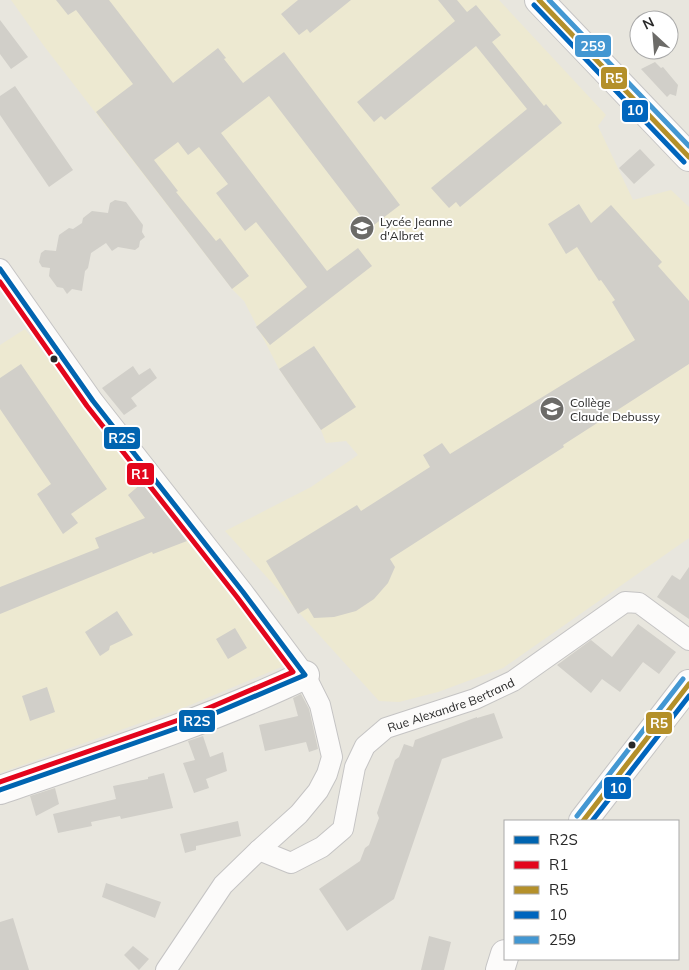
<svg xmlns="http://www.w3.org/2000/svg" width="689" height="970" viewBox="0 0 689 970" font-family="Mulish,sans-serif">
  <rect width="100%" height="100%" fill="#e8e6de"/>
  <path fill="#ede9d1" d="M 11,0 L 499,0 L 606,115 L 598,126 L 633,200 L 671,190 L 689,207 L 689,538 L 503,668 L 438,692 L 399,702 L 379,701 L 225,531 L 311,487 L 358,455 L 346,441 L 326,443 L 321,430 L 279,369 L 244,301 L 232,289 L 44,46 Z
    M 25,329 L 182,533 L 286,665 L 188,706 L 0,773 L 0,345 Z"/>
  <path fill="#d1cfc9" d="M 56,0 L 109,0 L 173,83 L 218,48 L 226,58 L 224,59 L 243,83 L 284,52 L 400,205 L 370,228 L 269,96 L 221,133 L 327,271 L 358,248 L 372,266 L 270,345 L 256,327 L 307,287 L 256,222 L 245,231 L 216,193 L 228,184 L 199,147 L 188,155 L 178,142 L 154,160 L 178,191 L 176,192 L 216,241 L 220,238 L 249,276 L 232,289 L 96,112 L 133,84 L 76,10 L 68,15 Z
    M 298,0 L 351,0 L 310,33 L 307,29 L 299,35 L 281,14 Z
    M 438,0 L 457,0 L 467,12 L 476,5 L 501,35 L 492,42 L 544,106 L 546,104 L 562,123 L 460,207 L 456,202 L 449,208 L 431,188 L 527,109 L 476,46 L 385,120 L 381,116 L 374,122 L 357,102 L 455,21 Z
    M 0,20 L 28,57 L 11,69 L 0,54 Z
    M 655,62 L 661,68 L 663,67 L 678,85 L 676,96 L 670,94 L 667,97 L 641,69 Z
    M 15,86 L 73,170 L 49,187 L 0,115 L 0,96 Z
    M 640,149 L 655,165 L 634,184 L 619,168 Z
    M 115,200 L 126,202 L 143,225 L 142,232 L 145,237 L 140,241 L 139,247 L 135,250 L 118,247 L 112,251 L 106,243 L 91,253 L 88,268 L 85,271 L 82,291 L 72,289 L 67,294 L 63,288 L 57,287 L 49,276 L 50,268 L 42,267 L 39,262 L 41,253 L 45,250 L 56,251 L 59,235 L 69,228 L 73,229 L 82,223 L 83,218 L 92,211 L 108,213 L 110,203 Z
    M 579,204 L 591,223 L 611,205 L 662,262 L 658,266 L 689,301 L 689,364 L 563,445 L 564,447 L 390,559 L 395,567 L 388,583 L 374,599 L 356,611 L 334,617 L 314,618 L 308,608 L 298,614 L 266,561 L 357,505 L 361,511 L 430,467 L 423,455 L 442,443 L 450,454 L 635,340 L 612,302 L 615,300 L 601,280 L 599,281 L 577,247 L 566,254 L 548,224 Z
    M 314,346 L 356,407 L 321,430 L 279,369 Z
    M 21,364 L 107,489 L 71,514 L 78,523 L 63,534 L 37,494 L 51,484 L 0,409 L 0,378 Z
    M 133,366 L 139,375 L 150,368 L 157,378 L 131,398 L 137,406 L 124,415 L 102,388 Z
    M 142,483 L 187,541 L 153,554 L 152,552 L 0,614 L 0,587 L 99,548 L 95,538 L 145,518 L 128,495 Z
    M 689,567 L 689,619 L 657,597 L 672,575 L 680,580 Z
    M 117,611 L 133,635 L 110,646 L 109,650 L 100,656 L 85,632 Z
    M 638,624 L 676,652 L 659,674 L 643,662 L 620,692 L 602,679 L 591,693 L 557,665 L 591,640 L 612,657 Z
    M 235,628 L 247,648 L 228,659 L 216,639 Z
    M 47,687 L 55,712 L 30,721 L 22,696 Z
    M 301,694 L 309,709 L 318,749 L 309,752 L 306,742 L 265,751 L 259,725 L 298,716 L 293,698 Z
    M 494,713 L 503,738 L 442,759 L 394,899 L 347,931 L 319,889 L 360,861 L 365,848 L 369,845 L 379,818 L 377,813 L 379,807 L 395,760 L 399,757 L 404,744 L 413,747 L 415,740 L 477,717 L 477,718 Z
    M 203,736 L 210,757 L 223,752 L 227,771 L 206,779 L 209,788 L 194,793 L 183,763 L 195,760 L 188,741 Z
    M 164,773 L 173,808 L 121,819 L 120,816 L 91,822 L 92,826 L 58,833 L 53,814 L 116,799 L 113,786 L 148,779 L 148,777 Z
    M 55,788 L 59,804 L 36,816 L 30,796 Z
    M 238,821 L 241,836 L 196,846 L 196,850 L 185,853 L 180,834 Z
    M 106,883 L 161,902 L 155,918 L 102,897 Z
    M 13,918 L 29,970 L 0,970 L 0,922 Z
    M 429,936 L 451,942 L 444,970 L 421,970 Z
    M 133,946 L 149,959 L 139,970 L 124,955 Z"/>
  <g fill="none" stroke-linecap="round" stroke-linejoin="round">
    <defs>
      <g id="street">
        <path d="M 0,269 L 93,401 L 243,592 L 305,675 L 320,705 L 332,757 L 327,774 L 318,791 L 299,814 L 259,850 L 223,885 L 166,970"/>
        <path id="s1" d="M 259,850 L 291,863 L 322,847 L 343,829 L 355,767 L 365,746 L 386,728 L 475,699 L 513,681 L 625,602 L 639,603 L 689,640"/>
      </g>
      <path id="secondary" d="M 539,0 L 689,157
        M 0,790 C 102,755 207,722 305,675
        M 583,821 L 689,684
        M 500,970 L 505,954"/>
    </defs>
    <use href="#street" stroke="#c5c4c4" stroke-width="22"/>
    <use href="#secondary" stroke="#c5c4c4" stroke-width="30"/>
    <use href="#street" stroke="#fcfbfa" stroke-width="20"/>
    <use href="#secondary" stroke="#fcfbfa" stroke-width="28"/>
    <defs>
      <path id="bus-1" d="M 0,269 L 93,401 L 243,592 L 305,675 L 192,723 L 0,790"/>
      <path id="bus-2" d="M 0,282 L 87,406 L 237,597 L 293,672 L 190,716 L 0,782"/>
      <path id="bus-3" d="M 539,0 L 689,157
        M 583,821 L 689,684"/>
      <path id="bus-4" d="M 534,5 L 684,162
        M 592,821 L 689,696"/>
      <path id="bus-5" d="M 549,0 L 689,146
        M 577,816 L 683,679"/>
    </defs>
    <use href="#bus-1" stroke="#fff" stroke-width="9"/>
    <use href="#bus-2" stroke="#fff" stroke-width="9"/>
    <use href="#bus-3" stroke="#fff" stroke-width="9"/>
    <use href="#bus-4" stroke="#fff" stroke-width="9"/>
    <use href="#bus-5" stroke="#fff" stroke-width="9"/>
    <use href="#bus-1" stroke="#0064b0" stroke-width="5"/>
    <use href="#bus-2" stroke="#e3051c" stroke-width="5"/>
    <use href="#bus-3" stroke="#b4902a" stroke-width="5"/>
    <use href="#bus-4" stroke="#0065bd" stroke-width="5"/>
    <use href="#bus-5" stroke="#4397d2" stroke-width="5"/>
  </g>
  <defs>
    <symbol id="school-disc" viewBox="-11 -11 22 22"><circle r="9.5" fill="#6c6b68" stroke="#fff"/><path d="M0-5L7-2L0 1L-7-2ZM-4 1L0 2.5L4 1V4Q0 6-4 4Z" fill="#fff"/></symbol>
  </defs>
  <g fill-rule="evenodd">
    <use href="#school-disc" x="348" y="214" width="28" height="28"/>
    <use href="#school-disc" x="538" y="395" width="28" height="28"/>
  </g>
  <g fill="#292929" stroke="#fff" stroke-width="2">
    <circle cx="54" cy="359" r="4.5"/>
    <circle cx="632" cy="745" r="4.5"/>
  </g>
  <g text-anchor="middle" dominant-baseline="central" stroke-width="4" stroke-linejoin="round" paint-order="stroke">
    <g font-size="12" fill="#292929" stroke="#fff" text-anchor="start">
      <text x="380" y="221">Lycée Jeanne<tspan x="380" dy="14">d'Albret</tspan></text>
      <text x="570" y="402">Collège<tspan x="570" dy="14">Claude Debussy</tspan></text>
    </g>
    <g font-size="12" fill="#292929" stroke="#fff">
      <text stroke="none"><textPath href="#s1" startOffset="280">Rue Alexandre Bertrand</textPath></text>
    </g>
  </g>
  <g stroke="#fff" stroke-width="2">
    <rect x="574" y="34" width="38" height="24" rx="5" fill="#4397d2"/>
    <rect x="600" y="66" width="28" height="24" rx="5" fill="#b4902a"/>
    <rect x="621" y="99" width="28" height="24" rx="5" fill="#0065bd"/>
    <rect x="103" y="426" width="38" height="24" rx="5" fill="#0064b0"/>
    <rect x="126" y="462" width="29" height="24" rx="5" fill="#e3051c"/>
    <rect x="178" y="709" width="38" height="24" rx="5" fill="#0064b0"/>
    <rect x="645" y="711" width="28" height="24" rx="5" fill="#b4902a"/>
    <rect x="603" y="776" width="29" height="24" rx="5" fill="#0065bd"/>
  </g>
  <g font-size="14" text-anchor="middle" font-weight="bold" fill="#fff">
    <text x="593" y="51">259</text>
    <text x="614" y="83">R5</text>
    <text x="635" y="115">10</text>
    <text x="122" y="443">R2S</text>
    <text x="140" y="479">R1</text>
    <text x="197" y="726">R2S</text>
    <text x="659" y="728">R5</text>
    <text x="618" y="793">10</text>
  </g>
  <rect x="504" y="820" width="175" height="140" fill="#ffffff" stroke="#a9a9a9"/>
  <rect x="514" y="836" width="25" height="8" fill="#0064b0" stroke="#a9a9a9"/>
  <text x="549" y="845" font-size="15" fill="#292929">R2S</text>
  <rect x="514" y="861" width="25" height="8" fill="#e3051c" stroke="#a9a9a9"/>
  <text x="549" y="870" font-size="15" fill="#292929">R1</text>
  <rect x="514" y="886" width="25" height="8" fill="#b4902a" stroke="#a9a9a9"/>
  <text x="549" y="895" font-size="15" fill="#292929">R5</text>
  <rect x="514" y="911" width="25" height="8" fill="#0065bd" stroke="#a9a9a9"/>
  <text x="549" y="920" font-size="15" fill="#292929">10</text>
  <rect x="514" y="936" width="25" height="8" fill="#4397d2" stroke="#a9a9a9"/>
  <text x="549" y="945" font-size="15" fill="#292929">259</text>
  <g transform="translate(654 35) rotate(334)"><circle r="24" fill="#ffffff" stroke="#a9a9a9"/>
  <path d="M0-4L9 19L0 12L-9 19Z" fill="#6c6b68"/>
  <text y="-8" font-size="14" font-weight="bold" text-anchor="middle" fill="#292929">N</text>
  </g>
</svg>
